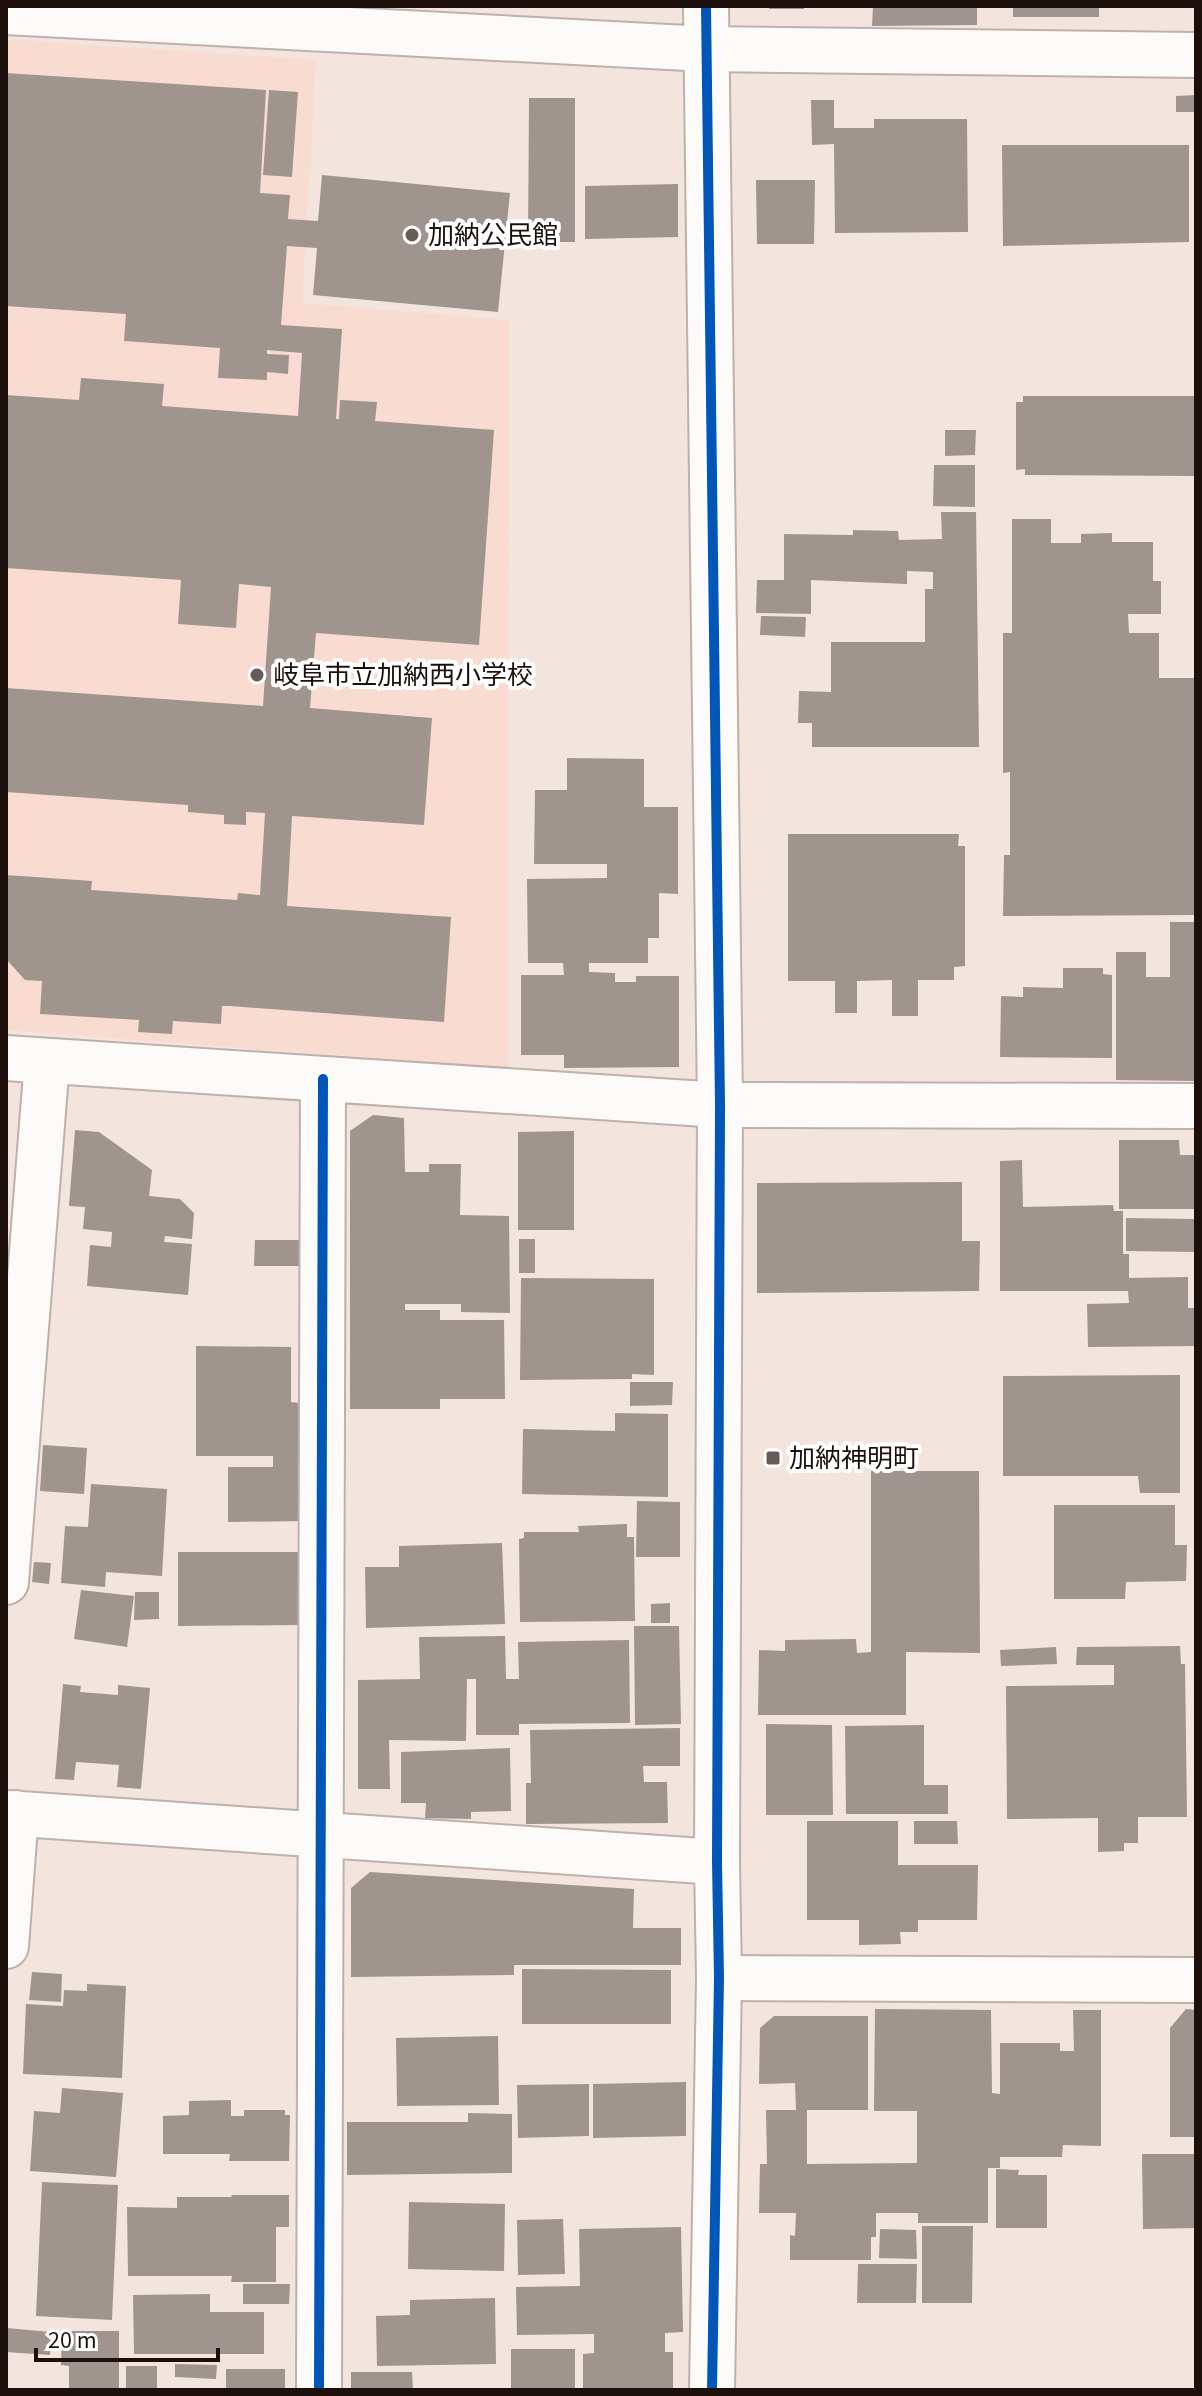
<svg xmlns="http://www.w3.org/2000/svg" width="1202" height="2396" viewBox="0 0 1202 2396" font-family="'Source Sans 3','Noto Sans JP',sans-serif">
  <rect width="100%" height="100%" fill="#f4e4de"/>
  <path fill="#f8dcd2" d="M 6,39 L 316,60 L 302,303 L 509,320 L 508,1068 L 6,1030 Z"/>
  <path fill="#a0948f" d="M 769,6 L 804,6 L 804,9 L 769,9 Z
    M 873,6 L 977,6 L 977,25 L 872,26 Z
    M 1013,6 L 1099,6 L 1099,17 L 1013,17 Z
    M 6,73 L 266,90 L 260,193 L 290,195 L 288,219 L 318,221 L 322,175 L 510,193 L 498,312 L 313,295 L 317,248 L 287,246 L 281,325 L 342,329 L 336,419 L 339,419 L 340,400 L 377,402 L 375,421 L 494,430 L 479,645 L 316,633 L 310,708 L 432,718 L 424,825 L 292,816 L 287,906 L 451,917 L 444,1022 L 230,1006 L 222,1006 L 221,1024 L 173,1021 L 172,1034 L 138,1032 L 139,1020 L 40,1014 L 42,981 L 25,980 L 6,959 L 6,875 L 92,881 L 91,890 L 237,900 L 238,893 L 260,895 L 265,813 L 246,812 L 246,825 L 224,824 L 224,815 L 188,812 L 188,805 L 6,792 L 6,688 L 263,706 L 271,587 L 239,584 L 236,628 L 178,624 L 181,580 L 6,568 L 6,395 L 79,400 L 81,378 L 164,384 L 162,406 L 298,416 L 302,353 L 267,350 L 267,354 L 289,355 L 288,374 L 267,372 L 267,380 L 218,378 L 220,348 L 124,341 L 126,314 L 6,306 Z
    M 269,90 L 298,92 L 292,177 L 263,175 Z
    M 1196,95 L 1196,112 L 1176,112 L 1176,96 Z
    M 529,98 L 575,98 L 575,242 L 528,242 Z
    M 811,100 L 834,100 L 834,128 L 874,128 L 874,119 L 967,119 L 968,232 L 835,233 L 834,144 L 812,145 Z
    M 1002,145 L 1189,145 L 1189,242 L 1003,246 Z
    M 756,180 L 815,180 L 814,244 L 757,244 Z
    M 678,184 L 678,237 L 585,239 L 585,186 Z
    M 1023,396 L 1196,396 L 1196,476 L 1025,475 L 1025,469 L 1016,470 L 1016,402 L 1023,402 Z
    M 945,430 L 976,430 L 975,455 L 945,456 Z
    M 934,465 L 975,465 L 975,507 L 933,506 Z
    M 941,512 L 976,512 L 979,747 L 812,747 L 812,723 L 798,723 L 799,691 L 831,692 L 831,642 L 925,642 L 925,589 L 933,589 L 933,572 L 907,571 L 907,584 L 811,580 L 811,614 L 756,613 L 757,580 L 784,580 L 784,534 L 853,535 L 853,530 L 898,531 L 899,540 L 942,539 Z
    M 1012,519 L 1051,519 L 1051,543 L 1081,543 L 1081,534 L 1112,533 L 1112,542 L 1153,542 L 1153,581 L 1161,581 L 1161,614 L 1128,614 L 1129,633 L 1159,633 L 1159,678 L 1196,678 L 1194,915 L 1003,916 L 1004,855 L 1010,855 L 1010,772 L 1003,773 L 1003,633 L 1012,633 Z
    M 761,616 L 806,617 L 805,637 L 760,635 Z
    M 567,758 L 644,759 L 644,807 L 678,807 L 678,894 L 659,893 L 659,938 L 648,938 L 648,963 L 589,963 L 589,972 L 615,973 L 615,982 L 636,982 L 636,976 L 679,976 L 679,1067 L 564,1068 L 564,1055 L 521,1055 L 521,975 L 564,975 L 563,963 L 528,963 L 527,879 L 607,878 L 607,864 L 534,864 L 535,790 L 567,790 Z
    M 788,834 L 959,834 L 958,846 L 965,846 L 965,966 L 954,967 L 954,980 L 918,980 L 918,1016 L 892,1016 L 892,980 L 857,981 L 857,1013 L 835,1013 L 835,981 L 788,981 Z
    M 1170,922 L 1196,922 L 1196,1081 L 1116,1080 L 1116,952 L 1146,952 L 1146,977 L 1170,977 Z
    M 1063,968 L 1103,968 L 1103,974 L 1112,975 L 1112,1058 L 1000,1057 L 1001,996 L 1023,997 L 1023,987 L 1063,988 Z
    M 373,1115 L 404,1118 L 405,1172 L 429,1172 L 429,1164 L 461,1164 L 460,1215 L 509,1216 L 510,1313 L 461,1312 L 461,1304 L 405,1304 L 405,1310 L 440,1310 L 440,1320 L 504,1320 L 505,1399 L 440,1399 L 440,1409 L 350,1409 L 350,1131 Z
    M 75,1130 L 99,1132 L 152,1170 L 149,1196 L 180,1199 L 194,1213 L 192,1239 L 165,1236 L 164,1242 L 192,1244 L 188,1295 L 87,1286 L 90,1245 L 111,1247 L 112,1232 L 83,1229 L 85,1207 L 69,1206 Z
    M 574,1131 L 574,1230 L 518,1230 L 518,1132 Z
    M 1119,1140 L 1179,1140 L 1180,1155 L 1196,1155 L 1196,1209 L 1119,1209 Z
    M 1022,1160 L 1023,1207 L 1113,1205 L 1114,1211 L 1123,1211 L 1123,1254 L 1129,1254 L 1129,1278 L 1188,1277 L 1188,1308 L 1196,1308 L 1196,1346 L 1088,1347 L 1087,1304 L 1129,1303 L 1128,1291 L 1000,1291 L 1000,1161 Z
    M 962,1182 L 962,1241 L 980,1241 L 979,1291 L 757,1293 L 757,1183 Z
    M 1126,1218 L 1196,1219 L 1196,1252 L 1126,1251 Z
    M 519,1239 L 535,1239 L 535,1273 L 519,1273 Z
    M 255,1240 L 301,1240 L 301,1266 L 254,1266 Z
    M 521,1278 L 654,1279 L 654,1375 L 632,1374 L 632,1379 L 520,1380 Z
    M 196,1346 L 291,1347 L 291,1402 L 301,1403 L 302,1521 L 228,1522 L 228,1467 L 273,1467 L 273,1456 L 196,1456 Z
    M 1180,1375 L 1180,1493 L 1140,1493 L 1138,1476 L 1003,1476 L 1003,1376 Z
    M 630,1382 L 673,1382 L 672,1405 L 630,1406 Z
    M 615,1413 L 668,1414 L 668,1497 L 522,1494 L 523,1429 L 615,1431 Z
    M 43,1445 L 87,1448 L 84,1494 L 40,1491 Z
    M 871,1471 L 979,1471 L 980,1653 L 906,1652 L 906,1715 L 758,1715 L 759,1650 L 785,1651 L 785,1640 L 856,1639 L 857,1653 L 871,1652 Z
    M 91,1484 L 167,1489 L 162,1576 L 106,1572 L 105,1587 L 61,1583 L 65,1526 L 88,1527 Z
    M 637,1501 L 680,1502 L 680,1557 L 636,1557 Z
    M 1054,1505 L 1175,1505 L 1175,1545 L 1187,1545 L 1186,1581 L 1126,1582 L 1125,1599 L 1054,1599 Z
    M 627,1524 L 627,1537 L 634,1537 L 635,1621 L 520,1622 L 519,1539 L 524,1538 L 524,1532 L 579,1532 L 578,1526 Z
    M 502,1543 L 505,1624 L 366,1628 L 365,1567 L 399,1567 L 399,1546 Z
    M 178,1552 L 300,1552 L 300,1625 L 178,1626 Z
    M 34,1562 L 51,1563 L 49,1584 L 32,1582 Z
    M 81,1590 L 134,1596 L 127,1647 L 74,1639 Z
    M 135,1592 L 159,1592 L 159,1619 L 134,1620 Z
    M 670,1603 L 670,1623 L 651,1623 L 651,1604 Z
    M 634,1626 L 679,1626 L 681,1724 L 635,1725 Z
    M 505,1636 L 506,1679 L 519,1679 L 518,1642 L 629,1640 L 630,1723 L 519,1724 L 519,1735 L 476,1735 L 476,1679 L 467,1679 L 466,1741 L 389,1740 L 390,1789 L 358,1789 L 358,1680 L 420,1679 L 419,1637 Z
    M 1180,1646 L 1181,1664 L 1185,1664 L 1187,1817 L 1138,1817 L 1138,1843 L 1124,1843 L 1124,1851 L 1098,1852 L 1098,1818 L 1007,1819 L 1006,1686 L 1114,1685 L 1114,1665 L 1076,1665 L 1077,1647 Z
    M 1056,1647 L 1057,1664 L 1001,1666 L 1000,1650 Z
    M 63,1684 L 81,1686 L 80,1692 L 118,1695 L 118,1685 L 150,1688 L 141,1789 L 117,1787 L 119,1765 L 76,1762 L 74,1780 L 55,1779 Z
    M 766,1724 L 832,1725 L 833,1815 L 766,1815 Z
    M 924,1725 L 924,1785 L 948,1785 L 948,1814 L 846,1814 L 845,1726 Z
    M 680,1728 L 680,1766 L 643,1766 L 644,1782 L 667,1782 L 668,1823 L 526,1824 L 526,1783 L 531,1783 L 530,1730 Z
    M 510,1748 L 511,1811 L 471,1812 L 471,1819 L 425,1818 L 426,1803 L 401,1803 L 401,1752 Z
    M 807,1821 L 898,1821 L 898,1865 L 978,1865 L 977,1920 L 918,1920 L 918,1932 L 900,1932 L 901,1944 L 859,1945 L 859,1920 L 807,1920 Z
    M 914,1821 L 957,1821 L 958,1844 L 914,1844 Z
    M 370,1872 L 634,1889 L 633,1928 L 681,1928 L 681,1965 L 514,1965 L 514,1975 L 351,1977 L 351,1888 Z
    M 522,1969 L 671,1970 L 671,2024 L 522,2024 Z
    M 32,1972 L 62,1974 L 61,2002 L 29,2000 Z
    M 87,1984 L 126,1986 L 122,2078 L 23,2074 L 26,2004 L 63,2006 L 64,1990 L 87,1991 Z
    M 875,2009 L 991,2010 L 992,2093 L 1000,2094 L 1000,2043 L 1060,2043 L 1060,2051 L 1074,2051 L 1073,2010 L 1101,2010 L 1101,2146 L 1063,2145 L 1062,2157 L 1000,2157 L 1000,2168 L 988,2168 L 988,2223 L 918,2223 L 918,2213 L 876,2213 L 876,2237 L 871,2237 L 871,2260 L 790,2260 L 790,2235 L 795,2236 L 796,2213 L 759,2213 L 760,2164 L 767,2164 L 766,2110 L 796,2110 L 795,2083 L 759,2084 L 760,2028 L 774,2016 L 868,2016 L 868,2110 L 807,2110 L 807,2164 L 917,2163 L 917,2111 L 874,2111 Z
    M 1186,2009 L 1196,2010 L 1196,2137 L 1170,2137 L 1170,2028 Z
    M 498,2036 L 499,2105 L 397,2106 L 396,2038 Z
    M 686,2082 L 686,2136 L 593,2138 L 593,2084 Z
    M 589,2084 L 589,2136 L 518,2138 L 517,2085 Z
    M 62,2088 L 123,2093 L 116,2177 L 30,2171 L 34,2111 L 60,2113 Z
    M 231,2100 L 231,2116 L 244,2116 L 244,2110 L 285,2110 L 285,2115 L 290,2115 L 289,2161 L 229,2161 L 230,2154 L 163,2154 L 163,2116 L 189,2115 L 189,2101 Z
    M 468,2113 L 512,2114 L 512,2173 L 347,2175 L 347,2122 L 468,2122 Z
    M 1142,2154 L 1196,2154 L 1196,2228 L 1143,2229 Z
    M 996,2169 L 1019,2170 L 1018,2175 L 1047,2175 L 1047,2228 L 996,2228 Z
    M 42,2182 L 118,2185 L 112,2320 L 36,2316 Z
    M 231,2195 L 289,2195 L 289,2227 L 276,2227 L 276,2282 L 231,2282 L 232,2276 L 128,2276 L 127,2207 L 177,2208 L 177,2197 L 232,2197 Z
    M 409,2202 L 505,2204 L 504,2271 L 408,2269 Z
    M 563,2219 L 565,2274 L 518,2275 L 517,2220 Z
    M 922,2226 L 973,2226 L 972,2303 L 922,2303 Z
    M 681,2227 L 683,2332 L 665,2333 L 665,2352 L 673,2352 L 673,2390 L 583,2390 L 583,2354 L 594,2353 L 594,2334 L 517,2335 L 516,2287 L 580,2286 L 579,2229 Z
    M 880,2229 L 916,2230 L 917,2259 L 879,2258 Z
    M 858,2264 L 917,2264 L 916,2303 L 857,2303 Z
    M 243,2284 L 290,2284 L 289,2304 L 243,2304 Z
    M 210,2294 L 210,2312 L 264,2312 L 264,2354 L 134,2354 L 133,2295 Z
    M 495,2298 L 496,2364 L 377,2366 L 376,2316 L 410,2315 L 410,2300 Z
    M 7,2328 L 51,2332 L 50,2355 L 6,2352 Z
    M 62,2331 L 119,2331 L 119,2390 L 69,2390 L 69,2366 L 61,2365 Z
    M 511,2349 L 575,2349 L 575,2390 L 511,2390 Z
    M 175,2364 L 217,2365 L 216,2379 L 175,2377 Z
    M 126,2366 L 157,2366 L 157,2390 L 126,2390 Z
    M 226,2369 L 285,2369 L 285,2390 L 226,2390 Z
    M 351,2372 L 412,2372 L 413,2390 L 351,2390 Z"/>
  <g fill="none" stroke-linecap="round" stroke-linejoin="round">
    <defs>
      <path id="street" d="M 6,12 L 706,49 L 1196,55
        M 6,1058 L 720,1105 L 1196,1106
        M 6,1582 L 47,1061
        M 6,1813 L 717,1862
        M 6,1946 L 16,1813
        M 719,1978 L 1196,1980
        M 319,2390 L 323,1079"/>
      <path id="secondary" d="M 706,6 L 720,1105 L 717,1862 L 719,1978 L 712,2390"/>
    </defs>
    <use href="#street" stroke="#beb0aa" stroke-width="48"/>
    <use href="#secondary" stroke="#beb0aa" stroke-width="48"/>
    <use href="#street" stroke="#fdfbfa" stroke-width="44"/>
    <use href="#secondary" stroke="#fdfbfa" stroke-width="44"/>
    <defs>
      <path id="cycleway" d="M 706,6 L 720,1105 L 717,1862 L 719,1978 L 712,2390
        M 319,2390 L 323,1079"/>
    </defs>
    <use href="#cycleway" stroke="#fff" stroke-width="15"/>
    <use href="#cycleway" stroke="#0057b8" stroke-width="10"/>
  </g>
  <g fill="#685a56" stroke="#fff" stroke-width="3">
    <circle cx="412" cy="235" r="8"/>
    <circle cx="257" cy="675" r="8"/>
    <rect x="765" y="1450" width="16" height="16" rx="4"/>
  </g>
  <g text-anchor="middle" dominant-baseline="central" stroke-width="8" stroke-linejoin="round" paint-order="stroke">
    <g font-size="26" fill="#1d100c" stroke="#fff" text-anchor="start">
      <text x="428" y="235">加納公民館</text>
      <text x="273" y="675">岐阜市立加納西小学校</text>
      <text x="789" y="1458">加納神明町</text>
    </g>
  </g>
  <rect width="1202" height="2396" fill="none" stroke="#1d100c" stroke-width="16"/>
  <path d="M36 2348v12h182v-12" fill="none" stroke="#1d100c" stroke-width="4"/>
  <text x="48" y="2348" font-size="24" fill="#1d100c" stroke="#ffffff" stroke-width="6" paint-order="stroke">20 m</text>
</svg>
